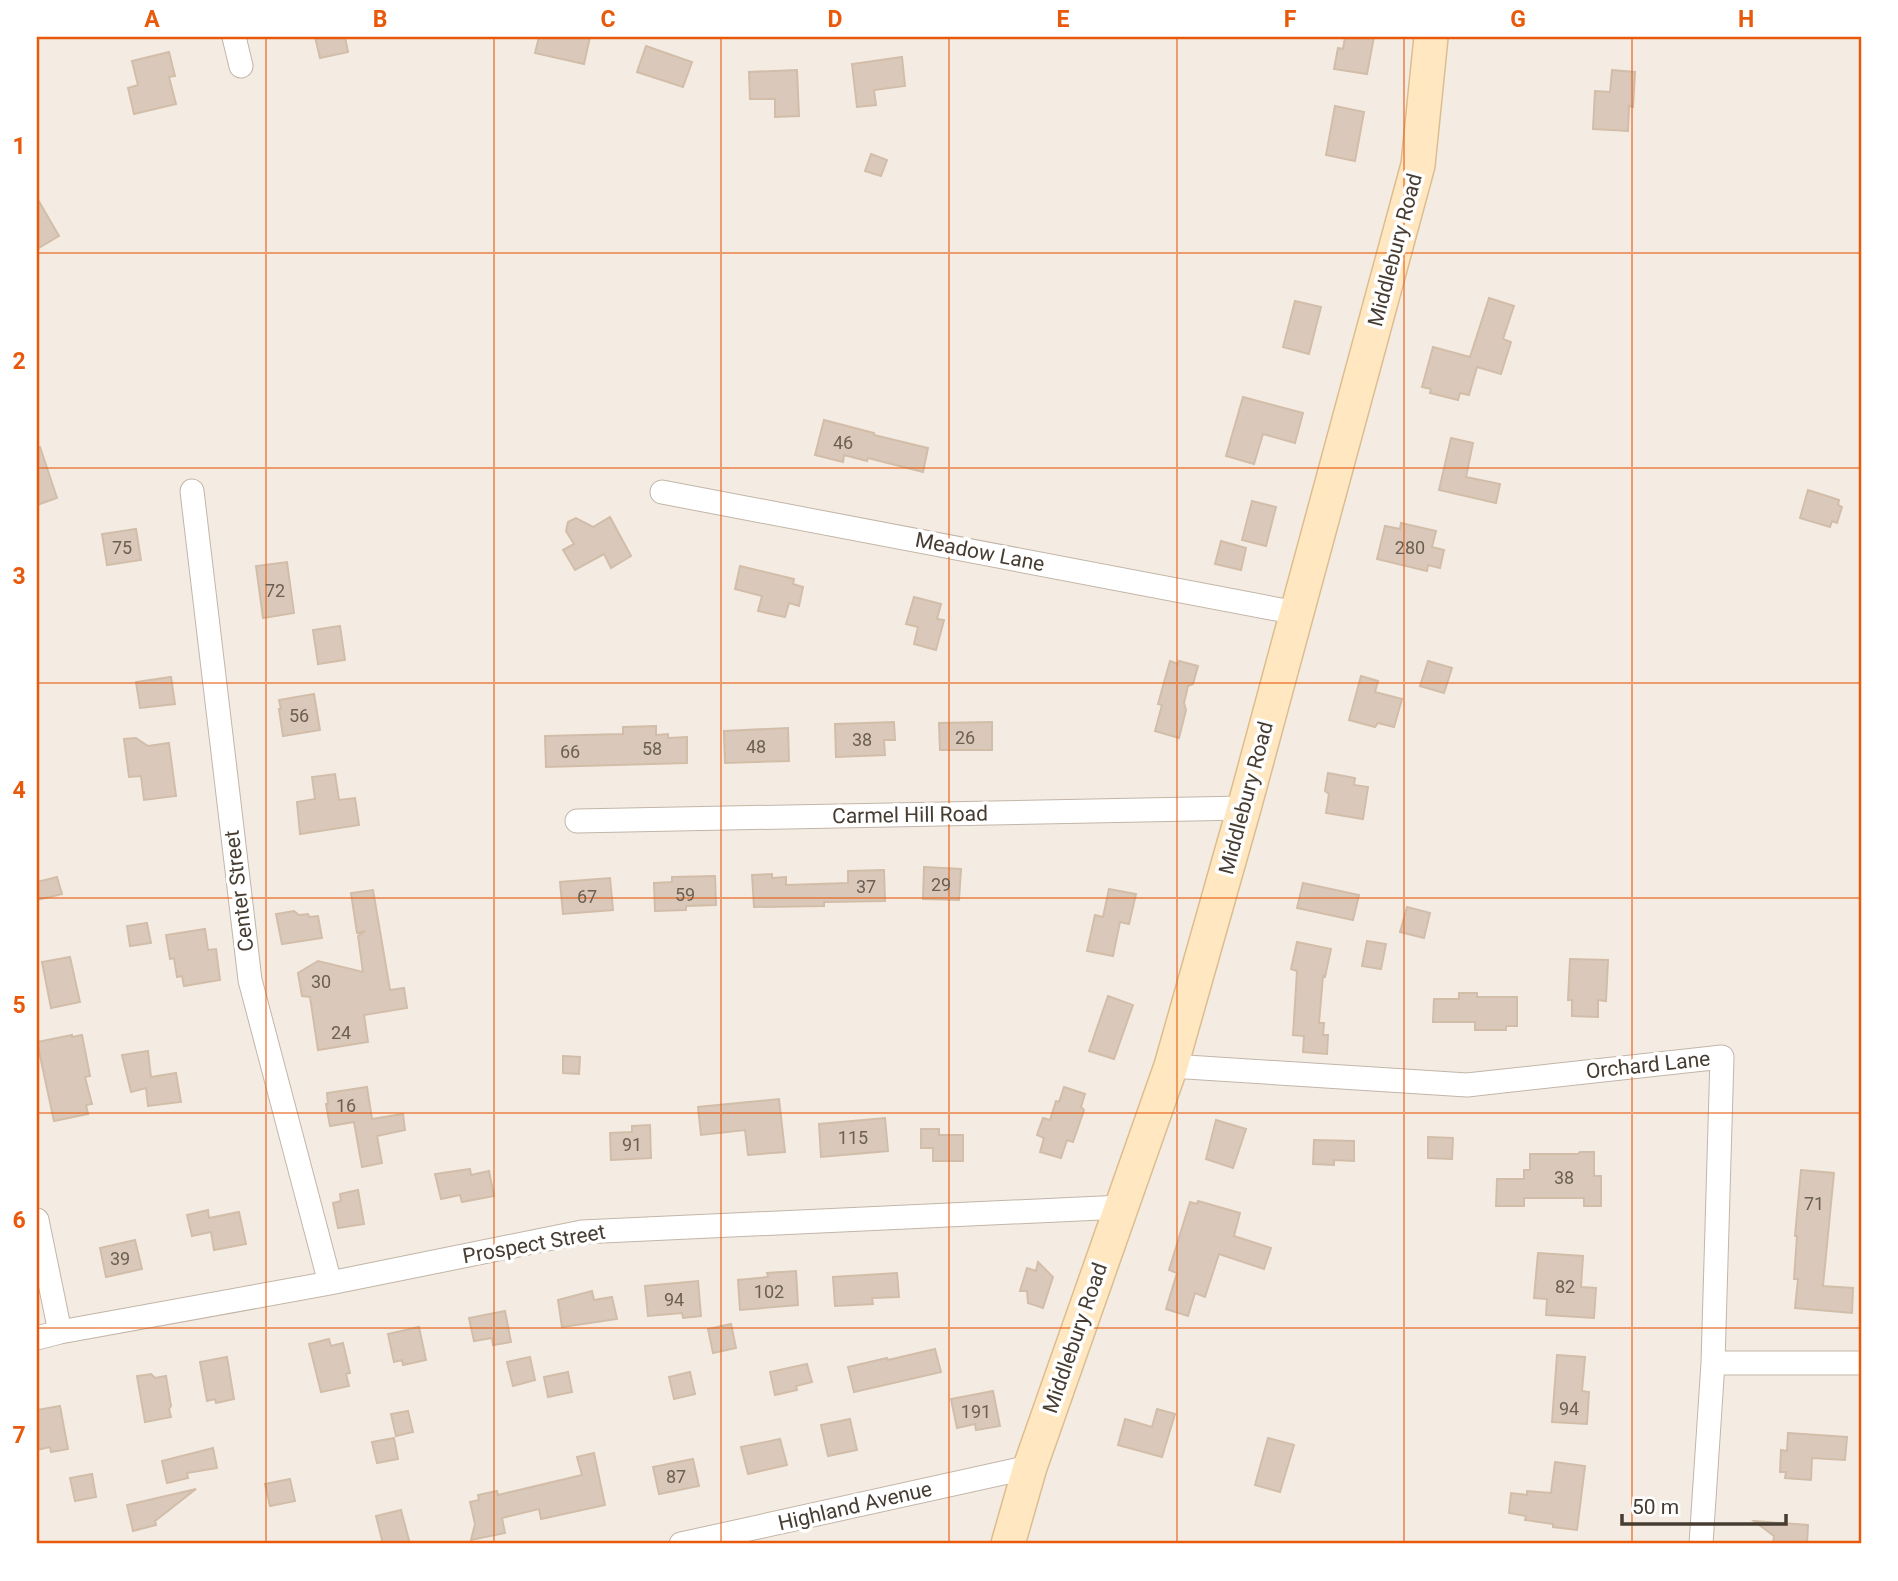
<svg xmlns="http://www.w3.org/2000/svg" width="1898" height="1581" viewBox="0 0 1898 1581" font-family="Roboto,sans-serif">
  <rect width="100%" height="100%" fill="#f4ece3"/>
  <path fill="#dac9ba" stroke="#d2bda9" stroke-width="2" d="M 315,37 L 345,37 L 348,52 L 320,58 Z
    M 539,37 L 590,37 L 584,64 L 535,53 Z
    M 1345,37 L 1374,37 L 1367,74 L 1334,69 L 1338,48 L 1343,49 Z
    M 646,46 L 692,62 L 683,87 L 637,72 Z
    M 169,52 L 175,76 L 169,77 L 176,104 L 134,114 L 128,88 L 138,85 L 132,61 Z
    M 902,57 L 905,86 L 874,90 L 876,105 L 857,107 L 852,64 Z
    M 797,70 L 799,116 L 775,117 L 775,99 L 750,99 L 749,72 Z
    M 1612,70 L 1635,72 L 1633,107 L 1629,106 L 1628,131 L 1593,129 L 1595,91 L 1610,92 Z
    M 1335,106 L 1364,112 L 1355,161 L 1326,155 Z
    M 871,154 L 887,160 L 881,176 L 865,171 Z
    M 37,198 L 59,236 L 37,249 Z
    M 1489,298 L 1514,306 L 1503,339 L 1511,342 L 1501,374 L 1477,367 L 1469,395 L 1460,393 L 1458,400 L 1430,393 L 1431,389 L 1422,387 L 1433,347 L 1470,357 Z
    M 1295,301 L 1321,307 L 1309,354 L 1283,347 Z
    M 1243,397 L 1303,413 L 1295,443 L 1263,434 L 1254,464 L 1226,456 Z
    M 824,420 L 874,433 L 874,435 L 928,448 L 923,472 L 868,458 L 867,461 L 844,455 L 843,462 L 815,455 Z
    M 1451,438 L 1473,443 L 1466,477 L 1500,484 L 1496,503 L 1439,490 Z
    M 37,447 L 40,447 L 57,498 L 37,505 Z
    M 1808,490 L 1839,500 L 1838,505 L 1842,507 L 1837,523 L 1832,521 L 1830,527 L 1800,518 Z
    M 1252,501 L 1276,507 L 1266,546 L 1242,540 Z
    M 610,517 L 631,556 L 611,568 L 604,554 L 575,570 L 563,550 L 574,544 L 566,531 L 568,522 L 576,518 L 593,527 Z
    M 1401,523 L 1436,531 L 1432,547 L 1444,550 L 1440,568 L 1428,565 L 1427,571 L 1377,559 L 1385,526 L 1400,529 Z
    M 136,529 L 141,560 L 107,565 L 102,534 Z
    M 1221,541 L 1246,548 L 1241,570 L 1215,564 Z
    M 287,562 L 294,613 L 263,618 L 256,566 Z
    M 740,566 L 794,579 L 793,584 L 803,587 L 799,606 L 789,603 L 785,617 L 758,611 L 762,596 L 735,589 Z
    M 914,597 L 941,604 L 937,619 L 944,620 L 936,650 L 914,644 L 918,627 L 906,624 Z
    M 340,626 L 345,660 L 318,664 L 313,630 Z
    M 1170,661 L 1178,664 L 1179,661 L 1198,666 L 1193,684 L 1188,686 L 1184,703 L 1186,710 L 1179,738 L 1155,731 L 1162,705 L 1158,704 Z
    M 1428,661 L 1452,668 L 1444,693 L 1420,686 Z
    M 1361,676 L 1378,681 L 1375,692 L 1402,699 L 1394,727 L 1378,723 L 1375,727 L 1349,720 Z
    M 171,677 L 175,704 L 140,708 L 136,682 Z
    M 314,694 L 320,730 L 283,736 L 279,709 L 281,709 L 279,700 Z
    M 894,722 L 895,740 L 884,740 L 885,755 L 836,757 L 835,724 Z
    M 992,722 L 992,750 L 940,750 L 939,723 Z
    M 656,726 L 656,735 L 668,734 L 668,738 L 687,737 L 687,763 L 546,767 L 545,736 L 623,734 L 623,727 Z
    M 788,728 L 789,761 L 725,763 L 724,731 Z
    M 136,738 L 148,746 L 169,743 L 176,796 L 144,800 L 141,776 L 129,777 L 124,739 Z
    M 1328,773 L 1355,778 L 1354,785 L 1368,787 L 1363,819 L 1326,813 L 1329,794 L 1325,791 Z
    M 335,774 L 339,800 L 355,798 L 359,825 L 300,834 L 297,802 L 315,799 L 312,777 Z
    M 924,867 L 961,869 L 959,900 L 923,899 Z
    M 884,870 L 885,901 L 824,902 L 824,906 L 754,907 L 752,875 L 772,874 L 772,878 L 786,877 L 786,885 L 848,883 L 848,871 Z
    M 715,876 L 716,905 L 686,906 L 686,910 L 655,911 L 654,883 L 672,882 L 672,877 Z
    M 57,877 L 62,894 L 37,900 L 37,882 Z
    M 610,878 L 613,910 L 563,914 L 560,882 Z
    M 1303,883 L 1359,895 L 1353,920 L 1297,908 Z
    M 1109,889 L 1136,894 L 1129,924 L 1120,922 L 1113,956 L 1087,951 L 1095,915 L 1103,917 Z
    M 373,890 L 390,990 L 404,988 L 407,1008 L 364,1015 L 368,1042 L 318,1050 L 310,997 L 302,996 L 298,973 L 318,961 L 363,972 L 358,936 L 365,931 L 357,933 L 351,893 Z
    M 1407,907 L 1430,913 L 1424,938 L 1400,932 Z
    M 294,911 L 299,915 L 308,914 L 309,917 L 318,916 L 322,938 L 282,944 L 276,914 Z
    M 147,923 L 151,943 L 130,946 L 127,926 Z
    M 205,929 L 208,950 L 216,949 L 220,980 L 184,986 L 182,976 L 177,977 L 174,958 L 170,959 L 166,935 Z
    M 1367,941 L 1386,944 L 1381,969 L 1362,966 Z
    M 1297,942 L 1331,949 L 1325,977 L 1323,976 L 1319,1023 L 1324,1023 L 1323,1035 L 1328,1035 L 1327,1054 L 1303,1052 L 1304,1036 L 1293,1035 L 1297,971 L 1291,969 Z
    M 70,957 L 80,1002 L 51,1008 L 42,962 Z
    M 1570,959 L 1608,960 L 1606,1001 L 1598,1000 L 1598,1017 L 1572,1016 L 1572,1000 L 1568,1000 Z
    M 1459,993 L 1477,993 L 1477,997 L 1517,997 L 1517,1026 L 1506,1026 L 1506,1030 L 1475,1030 L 1475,1022 L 1433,1022 L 1434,999 L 1459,999 Z
    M 1108,996 L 1133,1005 L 1114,1059 L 1089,1051 Z
    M 72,1035 L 72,1037 L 82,1035 L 90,1076 L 85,1077 L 92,1104 L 86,1105 L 88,1114 L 54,1121 L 37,1042 Z
    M 148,1051 L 151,1077 L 176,1073 L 181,1102 L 148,1106 L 146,1088 L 131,1092 L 122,1055 Z
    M 563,1056 L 580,1057 L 579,1074 L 563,1073 Z
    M 367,1087 L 372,1119 L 403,1114 L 405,1130 L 377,1136 L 382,1163 L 362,1167 L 354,1122 L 330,1126 L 326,1104 L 328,1104 L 327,1093 Z
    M 1064,1087 L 1085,1094 L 1081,1107 L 1084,1110 L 1073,1142 L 1067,1140 L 1061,1158 L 1040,1152 L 1044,1138 L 1037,1135 L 1043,1118 L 1050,1120 L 1056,1101 L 1059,1102 Z
    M 779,1099 L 785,1152 L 748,1155 L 745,1130 L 701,1135 L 698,1107 Z
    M 885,1118 L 888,1151 L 821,1157 L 819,1124 Z
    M 1216,1120 L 1246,1129 L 1233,1168 L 1206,1159 Z
    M 650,1125 L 651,1158 L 611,1160 L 610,1133 L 632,1132 L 632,1126 Z
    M 921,1129 L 939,1129 L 939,1135 L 963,1135 L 963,1161 L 933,1161 L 933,1148 L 921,1148 Z
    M 1428,1137 L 1453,1138 L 1452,1159 L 1428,1158 Z
    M 1314,1140 L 1354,1141 L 1354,1161 L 1334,1160 L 1334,1165 L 1313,1164 Z
    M 1580,1152 L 1594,1152 L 1594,1176 L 1601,1176 L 1601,1206 L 1584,1206 L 1584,1198 L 1524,1198 L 1524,1206 L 1496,1206 L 1497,1179 L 1524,1179 L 1524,1170 L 1530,1170 L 1530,1154 L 1578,1154 Z
    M 470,1169 L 471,1175 L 489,1171 L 494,1196 L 462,1202 L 460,1195 L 441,1199 L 435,1174 Z
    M 1801,1170 L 1834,1173 L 1823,1286 L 1853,1288 L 1852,1313 L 1795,1308 L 1798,1279 L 1794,1279 L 1797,1236 L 1795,1236 Z
    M 358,1190 L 364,1224 L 338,1228 L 333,1203 L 341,1201 L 340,1194 Z
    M 1198,1201 L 1240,1213 L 1234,1236 L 1271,1248 L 1264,1269 L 1219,1254 L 1205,1297 L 1195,1293 L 1188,1316 L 1166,1309 L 1177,1273 L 1169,1270 L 1190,1202 L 1197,1204 Z
    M 208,1210 L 209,1218 L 239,1212 L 246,1244 L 214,1250 L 211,1232 L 192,1236 L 187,1215 Z
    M 135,1240 L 142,1269 L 106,1277 L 100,1248 Z
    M 1538,1253 L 1583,1256 L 1581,1287 L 1596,1288 L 1594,1318 L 1546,1315 L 1547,1299 L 1534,1298 Z
    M 1038,1262 L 1053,1277 L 1043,1308 L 1028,1303 L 1027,1291 L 1020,1291 L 1027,1268 L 1036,1271 Z
    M 796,1271 L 798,1305 L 740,1310 L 738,1280 L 768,1277 L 767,1273 Z
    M 897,1273 L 899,1297 L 872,1298 L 873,1304 L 835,1306 L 833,1277 Z
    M 698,1281 L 701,1316 L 683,1318 L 682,1313 L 648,1316 L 645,1286 Z
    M 592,1291 L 594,1300 L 612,1297 L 617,1319 L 562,1327 L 558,1300 Z
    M 505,1311 L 511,1342 L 493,1345 L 492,1338 L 474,1341 L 469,1318 Z
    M 731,1324 L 736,1348 L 713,1353 L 708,1329 Z
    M 419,1327 L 426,1360 L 403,1365 L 402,1360 L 394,1362 L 388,1334 Z
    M 329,1339 L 331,1346 L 343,1343 L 350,1373 L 346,1374 L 349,1386 L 321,1392 L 309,1344 Z
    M 935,1349 L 941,1372 L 854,1392 L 848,1367 L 887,1358 L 888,1360 Z
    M 1557,1355 L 1585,1357 L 1582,1391 L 1589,1392 L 1587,1424 L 1552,1422 Z
    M 227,1357 L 234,1399 L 216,1403 L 215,1399 L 207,1401 L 200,1362 Z
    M 530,1357 L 535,1380 L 513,1386 L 507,1362 Z
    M 807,1364 L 812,1382 L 796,1386 L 797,1390 L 775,1395 L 770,1372 Z
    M 568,1372 L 572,1392 L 548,1397 L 544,1377 Z
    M 690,1372 L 695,1394 L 674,1399 L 669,1377 Z
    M 151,1374 L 155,1378 L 166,1376 L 171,1406 L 169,1409 L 171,1417 L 145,1422 L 137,1376 Z
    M 993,1391 L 1000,1426 L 976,1430 L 975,1424 L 957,1428 L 951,1399 Z
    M 60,1406 L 68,1449 L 51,1452 L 50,1447 L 37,1450 L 37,1410 Z
    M 1157,1409 L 1175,1414 L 1162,1457 L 1118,1445 L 1125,1419 L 1152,1427 Z
    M 408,1411 L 413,1432 L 396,1436 L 391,1414 Z
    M 850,1419 L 857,1450 L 828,1456 L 821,1425 Z
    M 1788,1433 L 1847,1437 L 1845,1460 L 1812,1458 L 1811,1480 L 1785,1478 L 1786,1472 L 1780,1472 L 1781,1450 L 1787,1451 Z
    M 394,1438 L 398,1459 L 377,1463 L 372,1442 Z
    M 1268,1438 L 1294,1445 L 1280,1492 L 1255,1485 Z
    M 780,1439 L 787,1465 L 748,1474 L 741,1447 Z
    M 213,1448 L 217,1468 L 187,1473 L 188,1478 L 167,1483 L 162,1461 Z
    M 594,1453 L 605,1505 L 541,1519 L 539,1509 L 502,1518 L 505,1533 L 471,1540 L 475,1524 L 470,1502 L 479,1500 L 478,1495 L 497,1491 L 498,1495 L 582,1475 L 577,1457 Z
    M 693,1459 L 699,1486 L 659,1494 L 653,1467 Z
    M 1555,1462 L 1585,1466 L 1577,1530 L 1553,1527 L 1553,1524 L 1525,1520 L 1526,1516 L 1509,1513 L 1511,1493 L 1527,1495 L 1527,1491 L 1551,1493 Z
    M 92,1474 L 96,1497 L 75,1501 L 70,1478 Z
    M 290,1479 L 295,1501 L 270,1506 L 265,1484 Z
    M 196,1489 L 155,1521 L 156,1525 L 133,1531 L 127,1505 Z
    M 401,1510 L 410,1544 L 383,1544 L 376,1516 Z
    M 1754,1521 L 1808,1525 L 1807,1544 L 1773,1544 L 1774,1536 Z"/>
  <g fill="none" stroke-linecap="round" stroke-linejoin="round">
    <defs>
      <path id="street" d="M 234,37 L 241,66
        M 192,491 L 250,980 L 330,1283
        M 662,492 L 1297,613
        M 577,821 L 1244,808
        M 1171,1066 L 1467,1085 L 1722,1057 L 1713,1363 L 1701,1544
        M 37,1220 L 60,1332
        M 37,1338 L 60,1332 L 330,1283 L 582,1232 L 1122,1207
        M 1713,1363 L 1861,1363
        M 681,1544 L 1030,1467"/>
      <path id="secondary" d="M 1008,1544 L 1030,1467 L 1171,1066 L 1244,808 L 1418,165 L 1431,37"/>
    </defs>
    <use href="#street" stroke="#c3b5a7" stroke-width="25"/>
    <use href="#secondary" stroke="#dcbd8f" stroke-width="36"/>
    <use href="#street" stroke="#fff" stroke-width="23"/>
    <use href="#secondary" stroke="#ffe7c1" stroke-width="33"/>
  </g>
  <path fill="none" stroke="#e8590c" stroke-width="2" stroke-opacity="0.55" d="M 266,37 L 266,1544M 494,37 L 494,1544M 721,37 L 721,1544M 949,37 L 949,1544M 1177,37 L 1177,1544M 1404,37 L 1404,1544M 1632,37 L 1632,1544M 37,253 L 1861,253M 37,468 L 1861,468M 37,683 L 1861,683M 37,898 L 1861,898M 37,1113 L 1861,1113M 37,1328 L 1861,1328"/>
  <g text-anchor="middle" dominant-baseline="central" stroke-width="7" stroke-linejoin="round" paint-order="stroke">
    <g font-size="18" fill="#6b5f54">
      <text x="843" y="442">46</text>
      <text x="122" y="547">75</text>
      <text x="1410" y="547">280</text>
      <text x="275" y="590">72</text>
      <text x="299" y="715">56</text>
      <text x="965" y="737">26</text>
      <text x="862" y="739">38</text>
      <text x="756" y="746">48</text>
      <text x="652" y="748">58</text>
      <text x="570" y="751">66</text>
      <text x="941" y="884">29</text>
      <text x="866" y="886">37</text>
      <text x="685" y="894">59</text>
      <text x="587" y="896">67</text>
      <text x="321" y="981">30</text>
      <text x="341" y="1032">24</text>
      <text x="346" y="1105">16</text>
      <text x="853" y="1137">115</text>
      <text x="632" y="1144">91</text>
      <text x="1564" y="1177">38</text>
      <text x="1814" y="1203">71</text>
      <text x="120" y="1258">39</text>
      <text x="1565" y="1286">82</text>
      <text x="769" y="1291">102</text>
      <text x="674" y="1299">94</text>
      <text x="1569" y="1408">94</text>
      <text x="976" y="1411">191</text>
      <text x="676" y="1476">87</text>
    </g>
    <g font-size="21" fill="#463c32" stroke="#fff">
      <text transform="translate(1395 250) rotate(-75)">Middlebury Road</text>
      <text transform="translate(980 552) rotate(11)">Meadow Lane</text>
      <text transform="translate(1246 798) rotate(-75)">Middlebury Road</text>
      <text transform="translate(910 815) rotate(-1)">Carmel Hill Road</text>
      <text transform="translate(239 891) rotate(-97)">Center Street</text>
      <text transform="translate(1648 1065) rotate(-6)">Orchard Lane</text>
      <text transform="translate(534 1244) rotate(-10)">Prospect Street</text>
      <text transform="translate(1075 1338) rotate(-71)">Middlebury Road</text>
      <text transform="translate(855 1506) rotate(-13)">Highland Avenue</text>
    </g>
  </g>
  <rect width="1898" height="1581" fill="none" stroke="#ffffff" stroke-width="77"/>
  <path d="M1622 1514v10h164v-10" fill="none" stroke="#463c32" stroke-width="3.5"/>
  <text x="1632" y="1514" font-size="21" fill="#463c32" stroke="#ffffff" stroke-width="5" paint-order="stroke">50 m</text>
  <rect x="38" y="38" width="1822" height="1504" fill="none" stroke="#e8590c" stroke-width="2.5"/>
  <g font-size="23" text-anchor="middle" font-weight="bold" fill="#e8590c">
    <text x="152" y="27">A</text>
    <text x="380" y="27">B</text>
    <text x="608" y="27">C</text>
    <text x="835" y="27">D</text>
    <text x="1063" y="27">E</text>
    <text x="1290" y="27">F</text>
    <text x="1518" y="27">G</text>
    <text x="1746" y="27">H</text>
    <text x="19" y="154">1</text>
    <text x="19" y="369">2</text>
    <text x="19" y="584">3</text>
    <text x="19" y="798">4</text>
    <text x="19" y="1013">5</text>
    <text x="19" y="1228">6</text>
    <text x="19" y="1443">7</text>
  </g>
</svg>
